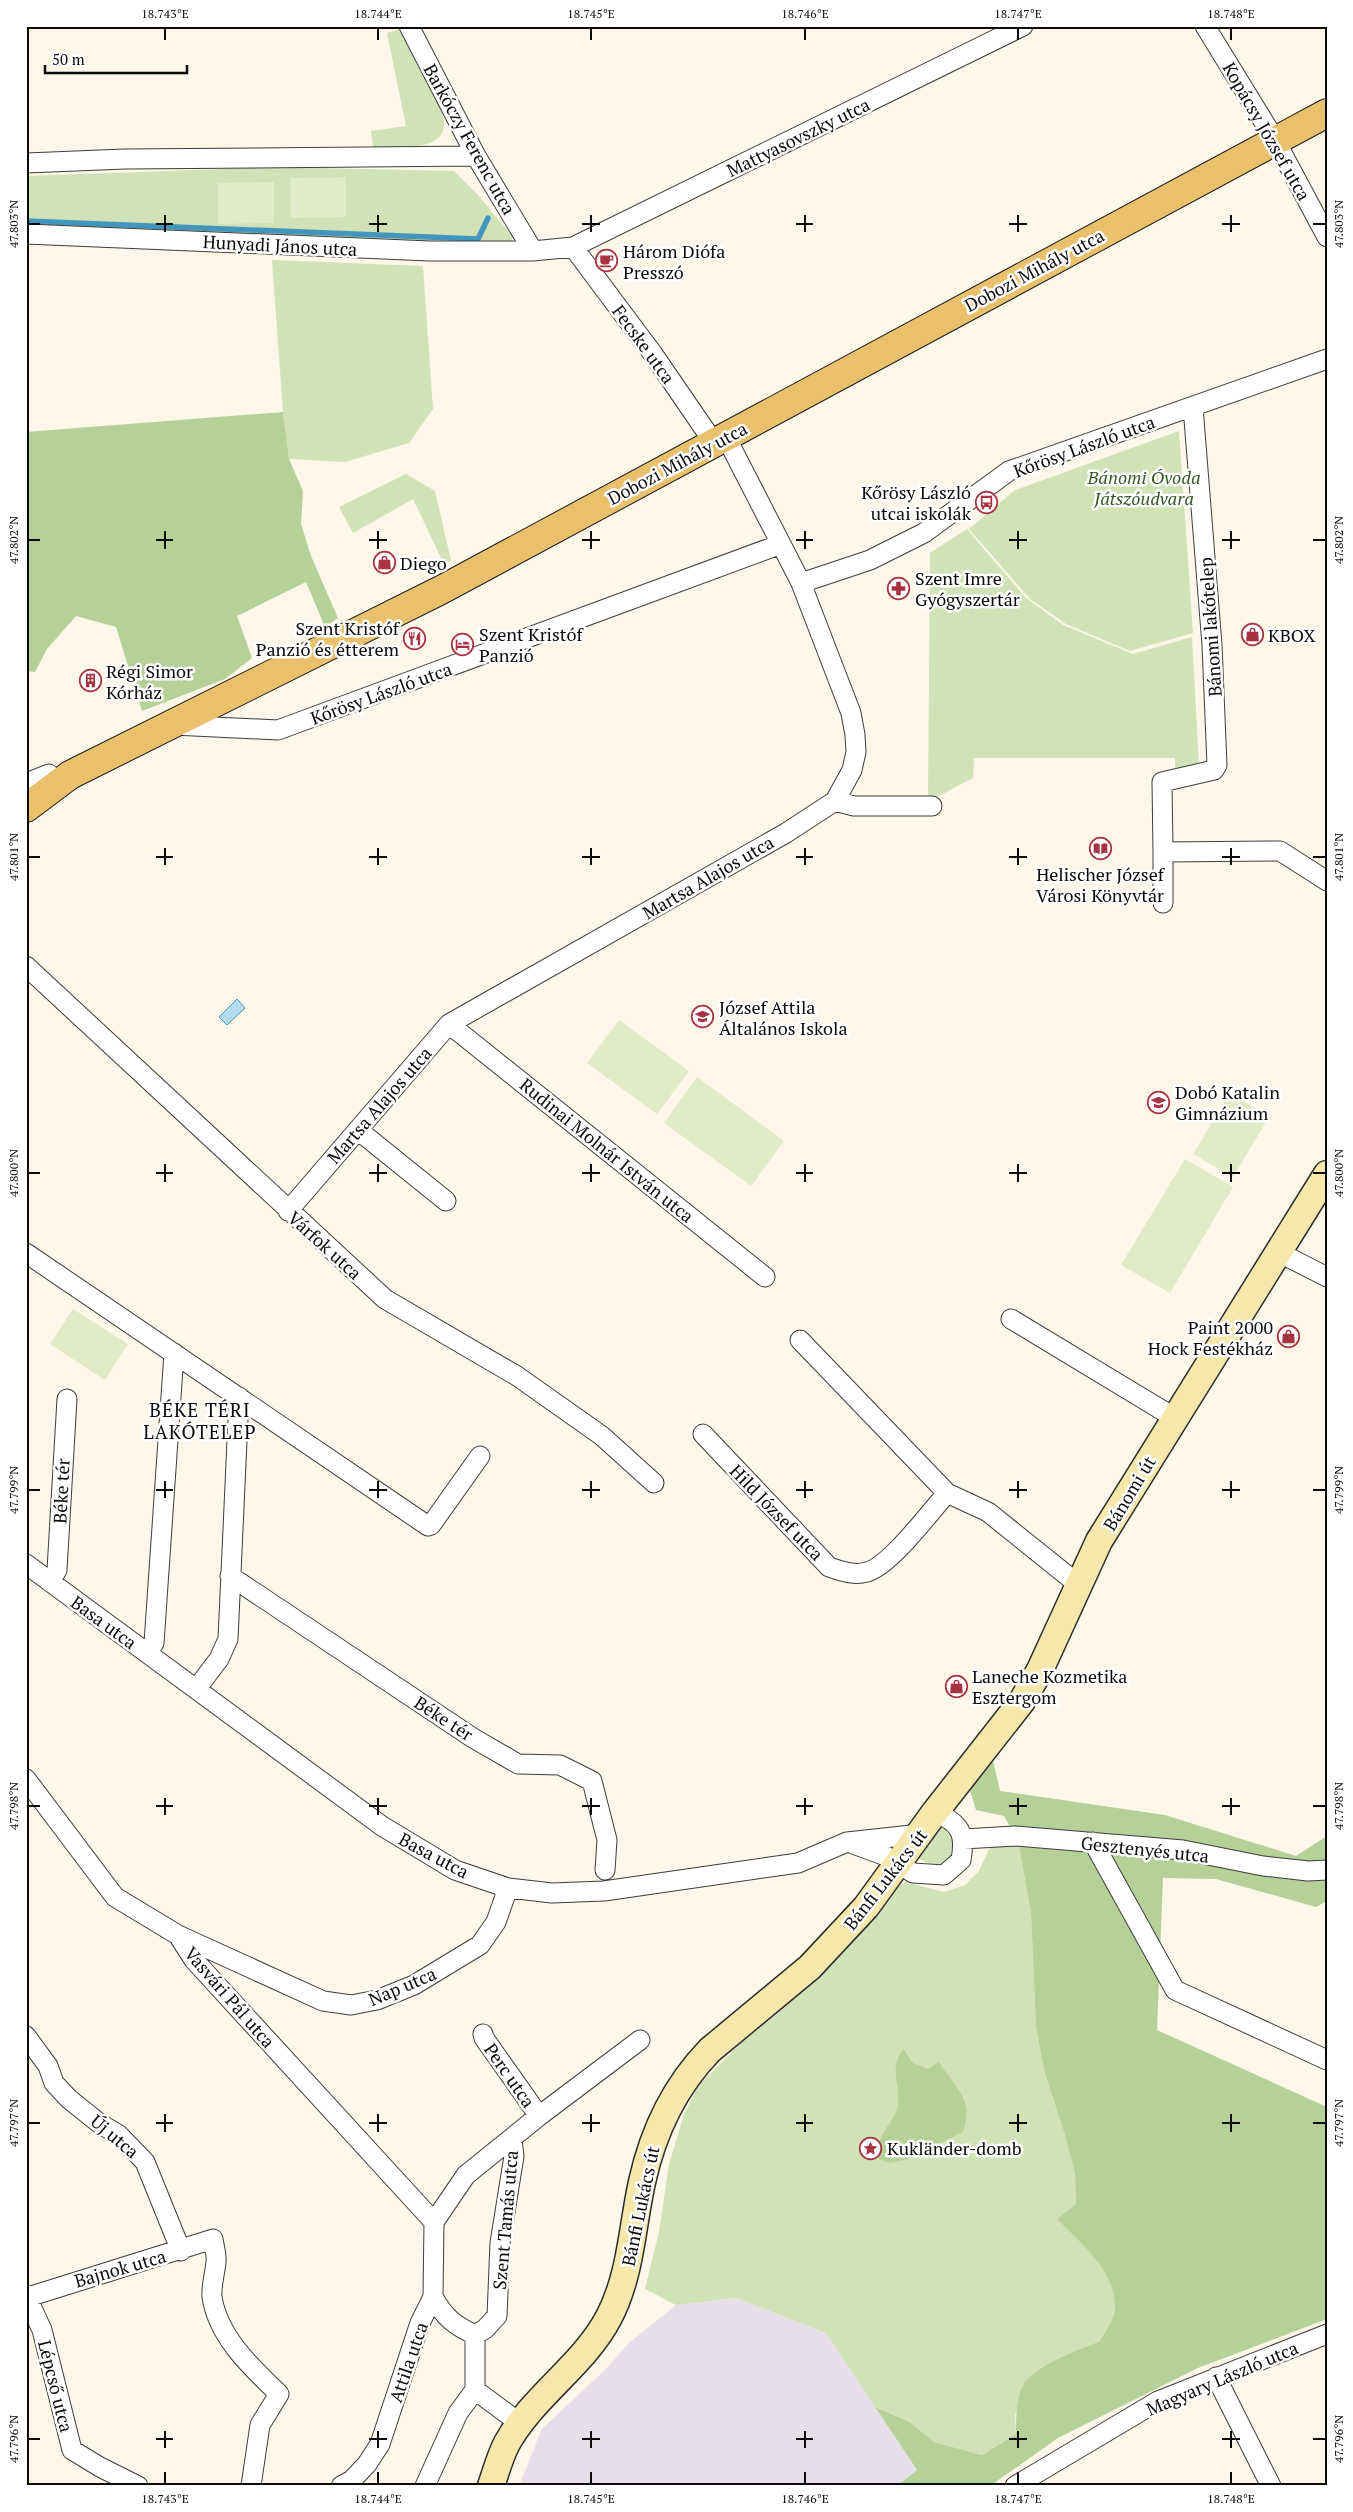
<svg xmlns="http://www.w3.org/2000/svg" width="1353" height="2512" viewBox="0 0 1353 2512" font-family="'PT Serif',serif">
  <rect width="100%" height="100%" fill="#fdf7e9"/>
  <path fill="#e6dee8" d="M 736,2298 L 826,2333 L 917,2470 L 897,2486 L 519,2486 L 542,2429 L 607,2368 L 629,2343 L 676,2305 Z"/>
  <path fill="#d1e2b7" d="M 402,28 L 442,113 C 456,154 396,147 373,147 L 371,131 L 406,126 L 387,33 Z
    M 275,167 L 454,171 L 478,195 L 513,237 L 511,245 L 26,224 L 26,176 Z
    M 272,260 L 423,266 L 433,409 L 409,443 L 345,462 L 289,459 L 283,412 Z
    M 1179,431 L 1193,633 L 1130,651 L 1066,624 L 1030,599 L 969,529 L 1015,490 Z
    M 406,474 L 435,491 L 451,561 L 444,564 L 413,499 L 353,533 L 339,507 Z
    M 967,529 L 1025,597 L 1063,625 L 1133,654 L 1192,637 L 1199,766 L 1175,772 L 1175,758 L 974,758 L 973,778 L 937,797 L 928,797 L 930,553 Z
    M 939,1821 L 953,1833 L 954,1853 C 938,1874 924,1862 906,1850 Z
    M 1018,1841 L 1031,1913 L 1036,2028 L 1045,2074 L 1064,2132 L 1075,2173 L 1076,2204 L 1057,2219 C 1082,2245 1117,2270 1115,2310 C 1114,2319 1104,2333 1100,2341 L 1054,2361 L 1015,2414 L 1016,2434 L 982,2455 L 934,2442 L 910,2422 L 875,2407 L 826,2333 L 736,2298 L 676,2305 L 645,2289 L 659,2232 L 669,2164 L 684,2114 L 699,2085 L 749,2035 L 777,2014 L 844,1952 L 870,1916 L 891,1892 L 905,1882 L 944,1892 L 965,1885 L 979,1871 L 989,1849 L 994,1844 Z"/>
  <path fill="#b6d198" d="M 283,412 L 289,459 L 303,491 L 301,524 L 311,556 L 338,618 L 325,627 L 306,582 L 237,616 L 252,658 L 225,679 L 142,711 L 116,627 L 76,616 L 47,649 L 35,672 L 26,671 L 26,432 Z
    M 992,1756 L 1000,1791 L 1165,1815 L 1296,1856 L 1327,1836 L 1327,1901 L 1316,1907 L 1216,1879 L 1163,1878 L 1157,2030 L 1327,2107 L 1327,2319 L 1198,2368 L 1058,2438 L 990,2486 L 897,2486 L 917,2470 L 875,2407 L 910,2422 L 934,2442 L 982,2455 L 1016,2434 C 1016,2420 1016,2392 1026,2381 C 1045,2361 1075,2352 1100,2341 C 1104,2333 1114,2319 1115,2310 C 1116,2270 1082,2245 1057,2219 L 1076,2204 L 1075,2173 L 1064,2132 L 1045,2074 L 1036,2028 L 1031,1913 L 1018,1841 L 1004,1816 L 976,1810 L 969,1787 Z
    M 903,2049 L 913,2063 L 928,2069 L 939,2062 C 956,2089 974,2098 963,2132 L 908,2159 L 890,2163 L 879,2159 C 874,2135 895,2123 898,2105 C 901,2083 888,2071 903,2049 Z"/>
  <path fill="#e1ebc8" d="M 346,177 L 346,217 L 291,218 L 290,178 Z
    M 274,182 L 274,223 L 218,224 L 218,183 Z
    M 619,1020 L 689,1071 L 657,1114 L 587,1063 Z
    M 697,1077 L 784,1141 L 751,1186 L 664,1123 Z
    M 1230,1093 L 1269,1117 L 1233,1177 L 1193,1154 Z
    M 1185,1159 L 1233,1187 L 1170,1293 L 1121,1265 Z
    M 73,1309 L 128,1344 L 105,1380 L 50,1344 Z"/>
  <path fill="#b3ddee" stroke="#4296bd" d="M 237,999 L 245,1008 L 227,1025 L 219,1017 Z"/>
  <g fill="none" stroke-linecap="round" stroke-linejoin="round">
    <path stroke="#4296bd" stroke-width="5.5" d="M 26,221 L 478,239 L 488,218"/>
    <defs>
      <path id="street" d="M 409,26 L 476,156 L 533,251
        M 1205,26 L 1275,140 L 1327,237
        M 26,163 L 125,159 L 476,156
        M 26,234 L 430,251 L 533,251 L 573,247 L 1023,26
        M 573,247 L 653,354 L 714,443
        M 1193,407 L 1212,645 L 1217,765 L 1214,770 L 1162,782 L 1163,852 L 1280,851 L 1327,881
        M 801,583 L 870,560 L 924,533 L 1009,471 L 1327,359
        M 173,725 L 278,730 L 781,544
        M 26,783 L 49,774
        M 835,801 L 854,806 L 932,806
        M 1163,852 L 1163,903
        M 26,966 L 385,1299 L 517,1376 L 602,1436 L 654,1483
        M 449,1024 L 765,1277
        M 358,1130 L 446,1201
        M 288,1211 L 449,1024 L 786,833 L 835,801 L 852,770 L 856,752 L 855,735 L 851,713 L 801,583 L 726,437
        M 1278,1252 L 1327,1277
        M 26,1253 L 428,1526 L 431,1525 L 480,1456
        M 1011,1319 L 1175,1418
        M 800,1340 L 947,1493 L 988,1512 L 1079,1585
        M 703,1434 L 829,1567 C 842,1571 853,1576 867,1572 C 890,1566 930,1512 947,1493
        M 26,1564 L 382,1826 L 455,1870 L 508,1888 L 552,1893 L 604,1891 L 798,1863 L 847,1842 L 921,1834
        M 230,1576 L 473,1738 L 518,1764 L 560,1765 L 592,1781 L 607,1840 L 605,1870
        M 50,1582 L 57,1570 L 67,1399
        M 147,1653 L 154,1643 L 174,1353
        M 197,1688 L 219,1659 L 228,1639 L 239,1397
        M 26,1779 L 115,1897 L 178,1935 L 194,1960 L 434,2222
        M 963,1839 L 1015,1836 L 1183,1850 L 1263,1866 L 1308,1871 L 1327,1870
        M 1093,1842 L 1175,1990 L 1327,2060
        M 853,1844 L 886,1856 L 913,1873 L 944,1875 L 961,1860 C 966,1833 960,1823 935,1812
        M 178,1935 L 323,2001 L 351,2005 L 377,2000 L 414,1985 L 480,1945 L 496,1922 L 508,1888
        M 483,2034 L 484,2038 L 539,2116
        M 26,2036 L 48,2066 L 54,2083 L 69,2099 L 99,2123 L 119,2135 L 145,2162 L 181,2251
        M 434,2222 L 466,2175 L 539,2116 L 640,2040
        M 26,2295 L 42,2330 L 72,2450 L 100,2467 L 138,2486
        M 28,2297 L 213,2239 C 214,2247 217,2255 216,2262 C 215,2274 211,2285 212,2297 C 218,2337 252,2368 279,2394 L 260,2425 L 251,2486
        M 433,2297 C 445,2318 454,2325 475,2335
        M 475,2335 L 485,2329 L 497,2316 L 500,2243 L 514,2156 L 512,2139
        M 1216,2377 L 1271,2486
        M 475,2390 L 521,2424
        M 341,2486 L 352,2480 L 367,2464 L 380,2444 L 420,2323 L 433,2297 L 434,2222
        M 425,2486 L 458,2413 L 475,2390 L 475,2335
        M 1015,2486 L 1158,2401 L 1327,2334"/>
      <path id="secondary" d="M 491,2486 C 496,2472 500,2456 507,2443 C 533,2396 584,2365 609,2317 C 631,2275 632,2227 642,2182 C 653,2132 675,2086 710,2050 L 810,1967 L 866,1907 L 935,1812 L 1022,1701 L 1040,1670 L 1099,1541 L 1327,1174"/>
      <path id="primary" d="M 26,808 L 70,775 L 441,590 L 1327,113"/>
    </defs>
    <use href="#street" stroke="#3d3d3d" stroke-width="21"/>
    <use href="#secondary" stroke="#2c2c2c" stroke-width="29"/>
    <use href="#primary" stroke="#1b1b1b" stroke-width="30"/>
    <use href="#street" stroke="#fff" stroke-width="19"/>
    <use href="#secondary" stroke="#f6e8ab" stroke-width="26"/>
    <use href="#primary" stroke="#e9c16c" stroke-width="28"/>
  </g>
  <path fill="none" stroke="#0a0a0a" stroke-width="2" d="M 165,28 L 165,40M 378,28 L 378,40M 591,28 L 591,40M 805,28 L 805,40M 1018,28 L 1018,40M 1231,28 L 1231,40M 165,215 L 165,232M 378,215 L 378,232M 591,215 L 591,232M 805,215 L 805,232M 1018,215 L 1018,232M 1231,215 L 1231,232M 28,224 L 40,224M 156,224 L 173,224M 369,224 L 387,224M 582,224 L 600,224M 796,224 L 813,224M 1009,224 L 1027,224M 1222,224 L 1240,224M 1313,224 L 1326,224M 165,531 L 165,549M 378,531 L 378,549M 591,531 L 591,549M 805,531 L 805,549M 1018,531 L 1018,549M 1231,531 L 1231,549M 28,540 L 40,540M 156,540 L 173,540M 369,540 L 387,540M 582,540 L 600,540M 796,540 L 813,540M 1009,540 L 1027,540M 1222,540 L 1240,540M 1313,540 L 1326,540M 165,848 L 165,865M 378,848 L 378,865M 591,848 L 591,865M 805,848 L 805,865M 1018,848 L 1018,865M 1231,848 L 1231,865M 28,857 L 40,857M 156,857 L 173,857M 369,857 L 387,857M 582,857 L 600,857M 796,857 L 813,857M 1009,857 L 1027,857M 1222,857 L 1240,857M 1313,857 L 1326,857M 165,1164 L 165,1182M 378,1164 L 378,1182M 591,1164 L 591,1182M 805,1164 L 805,1182M 1018,1164 L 1018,1182M 1231,1164 L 1231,1182M 28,1173 L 40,1173M 156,1173 L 173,1173M 369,1173 L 387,1173M 582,1173 L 600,1173M 796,1173 L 813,1173M 1009,1173 L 1027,1173M 1222,1173 L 1240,1173M 1313,1173 L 1326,1173M 165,1481 L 165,1498M 378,1481 L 378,1498M 591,1481 L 591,1498M 805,1481 L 805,1498M 1018,1481 L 1018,1498M 1231,1481 L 1231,1498M 28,1490 L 40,1490M 156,1490 L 173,1490M 369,1490 L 387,1490M 582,1490 L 600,1490M 796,1490 L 813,1490M 1009,1490 L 1027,1490M 1222,1490 L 1240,1490M 1313,1490 L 1326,1490M 165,1798 L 165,1815M 378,1798 L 378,1815M 591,1798 L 591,1815M 805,1798 L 805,1815M 1018,1798 L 1018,1815M 1231,1798 L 1231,1815M 28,1806 L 40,1806M 156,1806 L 173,1806M 369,1806 L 387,1806M 582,1806 L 600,1806M 796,1806 L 813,1806M 1009,1806 L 1027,1806M 1222,1806 L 1240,1806M 1313,1806 L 1326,1806M 165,2114 L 165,2132M 378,2114 L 378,2132M 591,2114 L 591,2132M 805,2114 L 805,2132M 1018,2114 L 1018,2132M 1231,2114 L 1231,2132M 28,2123 L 40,2123M 156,2123 L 173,2123M 369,2123 L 387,2123M 582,2123 L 600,2123M 796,2123 L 813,2123M 1009,2123 L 1027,2123M 1222,2123 L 1240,2123M 1313,2123 L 1326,2123M 165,2431 L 165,2448M 378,2431 L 378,2448M 591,2431 L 591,2448M 805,2431 L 805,2448M 1018,2431 L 1018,2448M 1231,2431 L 1231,2448M 28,2439 L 40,2439M 156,2439 L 173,2439M 369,2439 L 387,2439M 582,2439 L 600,2439M 796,2439 L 813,2439M 1009,2439 L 1027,2439M 1222,2439 L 1240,2439M 1313,2439 L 1326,2439M 165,2472 L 165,2484M 378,2472 L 378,2484M 591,2472 L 591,2484M 805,2472 L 805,2484M 1018,2472 L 1018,2484M 1231,2472 L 1231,2484"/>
  <defs>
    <symbol id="cafe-ring" viewBox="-11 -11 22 22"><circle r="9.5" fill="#fff" stroke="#a93241" stroke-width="1.5"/><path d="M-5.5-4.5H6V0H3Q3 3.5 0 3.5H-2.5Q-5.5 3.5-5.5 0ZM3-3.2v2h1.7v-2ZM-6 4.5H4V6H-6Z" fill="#a93241"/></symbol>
    <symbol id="bus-ring" viewBox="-11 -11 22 22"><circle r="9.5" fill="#fff" stroke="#a93241" stroke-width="1.5"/><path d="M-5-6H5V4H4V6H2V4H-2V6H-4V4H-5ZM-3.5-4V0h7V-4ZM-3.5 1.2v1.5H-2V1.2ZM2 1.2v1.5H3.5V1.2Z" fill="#a93241"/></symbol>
    <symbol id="shop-ring" viewBox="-11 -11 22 22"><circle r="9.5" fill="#fff" stroke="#a93241" stroke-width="1.5"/><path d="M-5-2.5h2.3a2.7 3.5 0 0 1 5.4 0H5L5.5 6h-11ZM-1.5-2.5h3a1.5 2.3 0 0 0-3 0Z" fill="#a93241"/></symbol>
    <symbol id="pharmacy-ring" viewBox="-11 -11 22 22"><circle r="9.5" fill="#fff" stroke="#a93241" stroke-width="1.5"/><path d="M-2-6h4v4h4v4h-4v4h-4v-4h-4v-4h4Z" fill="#a93241"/></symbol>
    <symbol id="restaurant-ring" viewBox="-11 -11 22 22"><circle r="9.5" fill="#fff" stroke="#a93241" stroke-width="1.5"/><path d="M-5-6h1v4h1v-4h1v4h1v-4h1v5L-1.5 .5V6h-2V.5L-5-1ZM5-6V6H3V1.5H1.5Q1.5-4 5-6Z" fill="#a93241"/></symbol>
    <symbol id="hotel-ring" viewBox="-11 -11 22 22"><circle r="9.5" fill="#fff" stroke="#a93241" stroke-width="1.5"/><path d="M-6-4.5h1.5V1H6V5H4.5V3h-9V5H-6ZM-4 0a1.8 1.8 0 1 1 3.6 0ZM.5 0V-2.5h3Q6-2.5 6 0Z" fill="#a93241"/></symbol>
    <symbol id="building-ring" viewBox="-11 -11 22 22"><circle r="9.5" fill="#fff" stroke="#a93241" stroke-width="1.5"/><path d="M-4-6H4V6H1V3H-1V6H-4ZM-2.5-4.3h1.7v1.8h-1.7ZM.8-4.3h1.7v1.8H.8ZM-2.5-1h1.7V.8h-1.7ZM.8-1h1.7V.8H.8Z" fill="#a93241"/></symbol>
    <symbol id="library-ring" viewBox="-11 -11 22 22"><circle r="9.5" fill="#fff" stroke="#a93241" stroke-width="1.5"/><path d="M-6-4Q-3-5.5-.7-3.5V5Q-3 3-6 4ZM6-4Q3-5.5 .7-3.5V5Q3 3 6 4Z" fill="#a93241"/></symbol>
    <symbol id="school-ring" viewBox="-11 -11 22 22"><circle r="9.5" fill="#fff" stroke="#a93241" stroke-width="1.5"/><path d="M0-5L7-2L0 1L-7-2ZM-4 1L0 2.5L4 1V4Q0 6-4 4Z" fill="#a93241"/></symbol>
    <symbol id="sight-ring" viewBox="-11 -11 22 22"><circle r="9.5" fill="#fff" stroke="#a93241" stroke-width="1.5"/><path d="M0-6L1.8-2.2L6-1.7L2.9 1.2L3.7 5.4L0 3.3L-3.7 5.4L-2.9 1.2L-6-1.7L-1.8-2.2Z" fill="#a93241"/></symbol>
  </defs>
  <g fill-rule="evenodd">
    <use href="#cafe-ring" x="594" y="248" width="25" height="25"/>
    <use href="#bus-ring" x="974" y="490" width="25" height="25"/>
    <use href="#shop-ring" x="372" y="550" width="25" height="25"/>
    <use href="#pharmacy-ring" x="886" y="576" width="25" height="25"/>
    <use href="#shop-ring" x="1240" y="622" width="25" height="25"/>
    <use href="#restaurant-ring" x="402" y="626" width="25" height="25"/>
    <use href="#hotel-ring" x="450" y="632" width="25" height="25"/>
    <use href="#building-ring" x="78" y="668" width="25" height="25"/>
    <use href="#library-ring" x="1088" y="836" width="25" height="25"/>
    <use href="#school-ring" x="690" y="1004" width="25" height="25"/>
    <use href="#school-ring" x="1146" y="1090" width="25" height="25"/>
    <use href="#shop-ring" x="1276" y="1324" width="25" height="25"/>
    <use href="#shop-ring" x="944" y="1674" width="25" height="25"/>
    <use href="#sight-ring" x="858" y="2136" width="25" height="25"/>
  </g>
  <g text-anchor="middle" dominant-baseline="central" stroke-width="5" stroke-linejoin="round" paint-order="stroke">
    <g font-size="18" fill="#0a0a0a" stroke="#fff">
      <text transform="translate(1267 131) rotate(60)">Kopácsy József utca</text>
      <text transform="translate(798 137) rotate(-26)">Mattyasovszky utca</text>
      <text transform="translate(470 139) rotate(61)">Barkóczy Ferenc utca</text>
      <text transform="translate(280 245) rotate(3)">Hunyadi János utca</text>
      <text transform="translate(1034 270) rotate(-28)">Dobozi Mihály utca</text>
      <text transform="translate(644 344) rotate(54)">Fecske utca</text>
      <text transform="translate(1084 446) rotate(-20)">Kőrösy László utca</text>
      <text transform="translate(677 463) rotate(-28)">Dobozi Mihály utca</text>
      <text transform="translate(1210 627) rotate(-94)">Bánomi lakótelep</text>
      <text transform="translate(381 693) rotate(-20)">Kőrösy László utca</text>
      <text transform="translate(708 877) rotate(-30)">Martsa Alajos utca</text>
      <text transform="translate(379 1105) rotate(-49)">Martsa Alajos utca</text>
      <text transform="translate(607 1150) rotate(39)">Rudinai Molnár István utca</text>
      <text transform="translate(325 1245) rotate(42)">Várfok utca</text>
      <text transform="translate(61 1491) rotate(-87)">Béke tér</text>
      <text transform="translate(1129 1493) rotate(-59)">Bánomi út</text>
      <text transform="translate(777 1512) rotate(46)">Hild József utca</text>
      <text transform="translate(104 1622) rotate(36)">Basa utca</text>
      <text transform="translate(444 1718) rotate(33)">Béke tér</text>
      <text transform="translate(1145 1849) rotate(6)">Gesztenyés utca</text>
      <text transform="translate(434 1855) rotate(28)">Basa utca</text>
      <text transform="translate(885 1879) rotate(-52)">Bánfi Lukács út</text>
      <text transform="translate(402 1986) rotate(-23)">Nap utca</text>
      <text transform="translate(230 1997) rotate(49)">Vasvári Pál utca</text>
      <text transform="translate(510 2075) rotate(55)">Perc utca</text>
      <text transform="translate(115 2136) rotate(40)">Új utca</text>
      <text transform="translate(640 2206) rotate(-78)">Bánfi Lukács út</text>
      <text transform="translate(505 2220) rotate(-85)">Szent Tamás utca</text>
      <text transform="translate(120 2268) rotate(-16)">Bajnok utca</text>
      <text transform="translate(408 2362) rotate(-71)">Attila utca</text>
      <text transform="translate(1222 2378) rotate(-23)">Magyary László utca</text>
      <text transform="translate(56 2386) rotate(76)">Lépcső utca</text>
    </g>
    <g font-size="18" fill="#0a0a0a" stroke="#fff" text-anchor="start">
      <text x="623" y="251">Három Diófa<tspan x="623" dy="21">Presszó</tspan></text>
      <text x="971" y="492" text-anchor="end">Kőrösy László<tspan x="971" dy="21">utcai iskolák</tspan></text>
      <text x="400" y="563">Diego</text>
      <text x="915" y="578">Szent Imre<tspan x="915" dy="21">Gyógyszertár</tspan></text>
      <text x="399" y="628" text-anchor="end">Szent Kristóf<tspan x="399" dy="21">Panzió és étterem</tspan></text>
      <text x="479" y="634">Szent Kristóf<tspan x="479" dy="21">Panzió</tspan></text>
      <text x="1268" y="635">KBOX</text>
      <text x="106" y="671">Régi Simor<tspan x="106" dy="21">Kórház</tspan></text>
      <text x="1100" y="874" text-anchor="middle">Helischer József<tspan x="1100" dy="21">Városi Könyvtár</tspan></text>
      <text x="719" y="1007">József Attila<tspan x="719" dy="21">Általános Iskola</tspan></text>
      <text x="1175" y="1092">Dobó Katalin<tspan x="1175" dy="21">Gimnázium</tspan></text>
      <text x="1273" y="1327" text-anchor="end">Paint 2000<tspan x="1273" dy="21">Hock Festékház</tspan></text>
      <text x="972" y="1676">Laneche Kozmetika<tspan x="972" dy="21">Esztergom</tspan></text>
      <text x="887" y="2148">Kukländer-domb</text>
    </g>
    <g font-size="18" font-style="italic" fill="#325922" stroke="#fff">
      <text x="1144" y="477">Bánomi Óvoda<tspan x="1144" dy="21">Játszóudvara</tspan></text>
    </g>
    <g font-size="19" letter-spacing="1" fill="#0a0a0a" stroke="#fff">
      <text x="200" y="1409">BÉKE TÉRI<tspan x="200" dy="22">LAKÓTELEP</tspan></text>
    </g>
  </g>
  <rect width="1353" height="2512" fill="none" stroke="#ffffff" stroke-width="55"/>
  <path d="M45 65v8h142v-8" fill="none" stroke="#0a0a0a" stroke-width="2.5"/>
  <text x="52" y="65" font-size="15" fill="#0a0a0a" stroke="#ffffff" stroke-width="4" paint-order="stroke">50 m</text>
  <rect x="28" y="28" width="1298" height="2456" fill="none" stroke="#0a0a0a" stroke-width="2"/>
  <g font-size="12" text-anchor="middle" fill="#0a0a0a">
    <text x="165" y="18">18.743°E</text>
    <text x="378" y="18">18.744°E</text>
    <text x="591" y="18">18.745°E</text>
    <text x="805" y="18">18.746°E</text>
    <text x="1018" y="18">18.747°E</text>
    <text x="1231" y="18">18.748°E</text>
    <text transform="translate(14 224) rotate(-90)" y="4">47.803°N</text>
    <text transform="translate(1339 224) rotate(-90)" y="4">47.803°N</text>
    <text transform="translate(14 540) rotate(-90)" y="4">47.802°N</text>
    <text transform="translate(1339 540) rotate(-90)" y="4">47.802°N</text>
    <text transform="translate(14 857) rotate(-90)" y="4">47.801°N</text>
    <text transform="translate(1339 857) rotate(-90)" y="4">47.801°N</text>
    <text transform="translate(14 1173) rotate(-90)" y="4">47.800°N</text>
    <text transform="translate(1339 1173) rotate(-90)" y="4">47.800°N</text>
    <text transform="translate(14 1490) rotate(-90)" y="4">47.799°N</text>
    <text transform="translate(1339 1490) rotate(-90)" y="4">47.799°N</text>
    <text transform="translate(14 1806) rotate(-90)" y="4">47.798°N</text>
    <text transform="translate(1339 1806) rotate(-90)" y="4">47.798°N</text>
    <text transform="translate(14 2123) rotate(-90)" y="4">47.797°N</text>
    <text transform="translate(1339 2123) rotate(-90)" y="4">47.797°N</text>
    <text transform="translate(14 2439) rotate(-90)" y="4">47.796°N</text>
    <text transform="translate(1339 2439) rotate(-90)" y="4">47.796°N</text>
    <text x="165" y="2503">18.743°E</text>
    <text x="378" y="2503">18.744°E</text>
    <text x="591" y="2503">18.745°E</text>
    <text x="805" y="2503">18.746°E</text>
    <text x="1018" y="2503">18.747°E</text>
    <text x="1231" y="2503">18.748°E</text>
  </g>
</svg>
